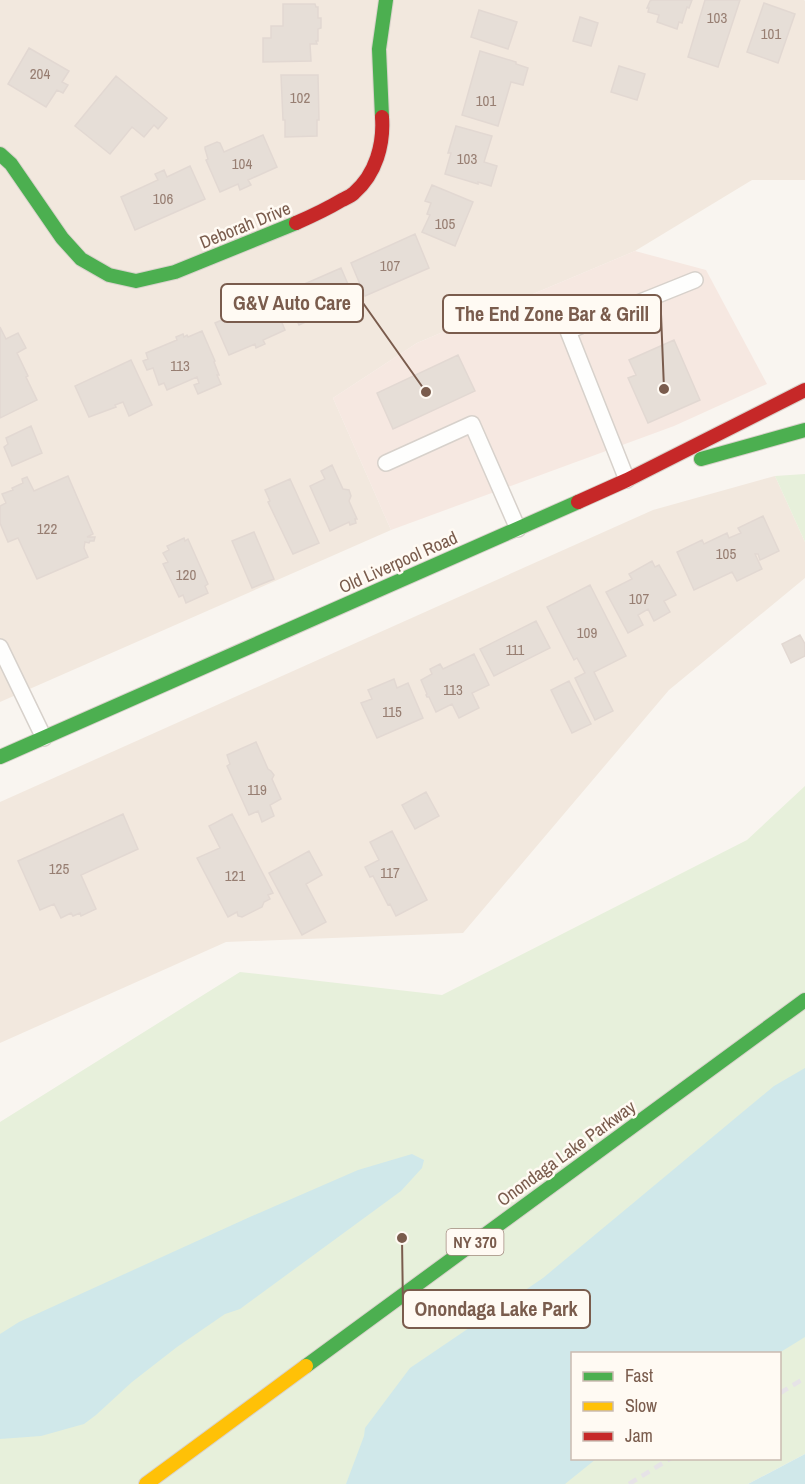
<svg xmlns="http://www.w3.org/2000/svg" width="805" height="1484" viewBox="0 0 805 1484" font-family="'Archivo Narrow',sans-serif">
  <rect width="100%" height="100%" fill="#f9f5f0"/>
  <path fill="#f2e8de" d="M 0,0 L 804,0 L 805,1 L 805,180 L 752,180 L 635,251 L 417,343 L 333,398 L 391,530 L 0,702 Z
    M 775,476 L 805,542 L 805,578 L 669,690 L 463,933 L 226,942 L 0,1043 L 0,802 L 653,510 Z"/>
  <path fill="#f6e8e1" d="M 635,251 L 706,270 L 767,384 L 674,426 L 391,530 L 333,398 L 417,343 Z"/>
  <path fill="#e7f0db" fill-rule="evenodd" d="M 805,474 L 805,542 L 775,476 Z
    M 805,786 L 805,1454 L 748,1484 L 0,1484 L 0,1122 L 240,972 L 442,995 L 747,840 ZM 572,1354 L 780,1354 L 780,1458 L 572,1458 Z"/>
  <path fill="#d0e8ea" d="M 805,1068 L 805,1337 L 779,1353 L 572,1354 L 572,1458 L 596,1459 L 565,1484 L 346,1484 L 364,1436 L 365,1428 L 410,1368 L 543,1278 L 774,1086 Z
    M 412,1154 L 424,1160 L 422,1168 L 401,1191 L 240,1309 L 225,1314 L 177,1347 L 132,1382 L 96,1415 L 84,1424 L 41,1436 L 0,1439 L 0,1334 L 19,1322 L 252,1216 L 358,1170 Z
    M 805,1454 L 805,1484 L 748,1484 Z"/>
  <path fill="#e6ded7" stroke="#e2d8d2" stroke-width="1.5" d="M 652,0 L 692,0 L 689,8 L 687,7 L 682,23 L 679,22 L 677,29 L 657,22 L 659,15 L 648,12 L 649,8 L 647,8 L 650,1 Z
    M 705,0 L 740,0 L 718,67 L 688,57 Z
    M 764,3 L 795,14 L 778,63 L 747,52 Z
    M 283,4 L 315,4 L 316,7 L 318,7 L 318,18 L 321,18 L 321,28 L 318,29 L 318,41 L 316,41 L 317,44 L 310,44 L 311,61 L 263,62 L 263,38 L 271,38 L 271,26 L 283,26 Z
    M 479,10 L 517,22 L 508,49 L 471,37 Z
    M 580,17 L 598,23 L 591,46 L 573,41 Z
    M 29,48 L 69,71 L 62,82 L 68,85 L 63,93 L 57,90 L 46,107 L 8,84 Z
    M 480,51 L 516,62 L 516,64 L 528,68 L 523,85 L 511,82 L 498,126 L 462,115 Z
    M 619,66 L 645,74 L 637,100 L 611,92 Z
    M 281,75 L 318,75 L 319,120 L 317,120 L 317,136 L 285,137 L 285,120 L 283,120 Z
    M 116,76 L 167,118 L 158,129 L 154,125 L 144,137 L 132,127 L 110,154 L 75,126 Z
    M 456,126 L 492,136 L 484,162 L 497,166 L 491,186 L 478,182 L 478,184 L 445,174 L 451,153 L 448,153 Z
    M 263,135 L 277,167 L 248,180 L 251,185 L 240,190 L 238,184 L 220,192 L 206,160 L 208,159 L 205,149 L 205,147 L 217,142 L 220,143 L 224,152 Z
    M 190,166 L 205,199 L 135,230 L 121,197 L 158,180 L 155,174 L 164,170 L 167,177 Z
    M 432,185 L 473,202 L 455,246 L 422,232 L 430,215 L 427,214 L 431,203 L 425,201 Z
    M 415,234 L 429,268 L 365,296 L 351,263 Z
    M 341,268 L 360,312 L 348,317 L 343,305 L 336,308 L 338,312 L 329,316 L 327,312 L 299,325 L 284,293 Z
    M 272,299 L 285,330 L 263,340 L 265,344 L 256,348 L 255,344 L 229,355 L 215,323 L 248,309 L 247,306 L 255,303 L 256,306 Z
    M 0,327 L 6,339 L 18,333 L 26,348 L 17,353 L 28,376 L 26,377 L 37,400 L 0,418 Z
    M 202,331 L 215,361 L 214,362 L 219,375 L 217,375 L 221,384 L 198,394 L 194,385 L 199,383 L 197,377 L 167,390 L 164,383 L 159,385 L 153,368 L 147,370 L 143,361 L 148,359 L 146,353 L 177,340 L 176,337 L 183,334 L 184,337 L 187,335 L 188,337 Z
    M 674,340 L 700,400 L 648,423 L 628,378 L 636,375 L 629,360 Z
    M 458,355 L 475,391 L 393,429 L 377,393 Z
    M 131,360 L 152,405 L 129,416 L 123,402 L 115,405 L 116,407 L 89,417 L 75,386 Z
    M 31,426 L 42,453 L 12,466 L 4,447 L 8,444 L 6,438 Z
    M 332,465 L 343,489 L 349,490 L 351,496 L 349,501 L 357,519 L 355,519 L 356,523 L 350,525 L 349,522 L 330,531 L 310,486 L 325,479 L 321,471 Z
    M 68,476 L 93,534 L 87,537 L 95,537 L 94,541 L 90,541 L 89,543 L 85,542 L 84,548 L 88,557 L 37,579 L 18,538 L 8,542 L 0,523 L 0,506 L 6,503 L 2,494 L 13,490 L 12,488 L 23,483 L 22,479 L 27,477 L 34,491 Z
    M 290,479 L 319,543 L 293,554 L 268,502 L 270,501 L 265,490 Z
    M 763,516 L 779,551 L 760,560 L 758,554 L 755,554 L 762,569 L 737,581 L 732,572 L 694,590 L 677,552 L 702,540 L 704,544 L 727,533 L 729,538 L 741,533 L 738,528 Z
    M 254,532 L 274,579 L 252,588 L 232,541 Z
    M 184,538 L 185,541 L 188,539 L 208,584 L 205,586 L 208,593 L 186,603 L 183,595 L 179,597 L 163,564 L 168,562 L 163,553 L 169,550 L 167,546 Z
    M 652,561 L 655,567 L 659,565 L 676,595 L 664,601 L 670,612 L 654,621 L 648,609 L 638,615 L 643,625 L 628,633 L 606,592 L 632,579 L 629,574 Z
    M 590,585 L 626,656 L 594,672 L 613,711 L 595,720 L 575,678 L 585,673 L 577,658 L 574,660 L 547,607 Z
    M 536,621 L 550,648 L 494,676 L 480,649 Z
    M 800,635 L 805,644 L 805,656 L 791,663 L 782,644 Z
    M 474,654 L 489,685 L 472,693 L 479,708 L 459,718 L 452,704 L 436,712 L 429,697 L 427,697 L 426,695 L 427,694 L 421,680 L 432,674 L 430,669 L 440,664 L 443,669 Z
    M 394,679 L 397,688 L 408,683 L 423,718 L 377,738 L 361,703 L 372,699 L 368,690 Z
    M 569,681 L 591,724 L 572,733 L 551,690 Z
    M 256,742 L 268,769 L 271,771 L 274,775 L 272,779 L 281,799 L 270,805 L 274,816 L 262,822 L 258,811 L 249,815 L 227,766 L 230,764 L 227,755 Z
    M 426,792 L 439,816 L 415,829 L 402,805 Z
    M 123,814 L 138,849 L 81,875 L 96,909 L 81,916 L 80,913 L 73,916 L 71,913 L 61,918 L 54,904 L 40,910 L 18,861 Z
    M 232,814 L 273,893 L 268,895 L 270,899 L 264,902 L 262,907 L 242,917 L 238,916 L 237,912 L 228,917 L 197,858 L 220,848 L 209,826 Z
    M 392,831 L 427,900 L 396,916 L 390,904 L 388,905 L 373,876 L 370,877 L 365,867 L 379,860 L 370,842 Z
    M 309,851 L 322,875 L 306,884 L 326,922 L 302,935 L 269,873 Z"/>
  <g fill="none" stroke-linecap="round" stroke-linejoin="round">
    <defs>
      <path id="lane" d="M 386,463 L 472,424 L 518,529
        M 627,480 L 568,331 L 695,280
        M 0,647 L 44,738"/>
      <path id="fast" d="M 382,117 L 379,49 L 386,0
        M 0,154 L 11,164 L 62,238 L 81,259 L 109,275 L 136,281 L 175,272 L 296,223
        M 701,459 L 805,430
        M 0,757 L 578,502
        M 306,1366 L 805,1000"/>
      <path id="slow" d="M 146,1484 L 306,1366"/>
      <path id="jam" d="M 296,223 C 312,216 327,209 342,200 C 346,198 351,196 354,193 C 376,174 384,144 382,117
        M 578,502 L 627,480 L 805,390"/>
    </defs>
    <use href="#lane" stroke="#d7d1cb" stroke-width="18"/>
    <use href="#fast" stroke="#d9d2cb" stroke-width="16"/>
    <use href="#slow" stroke="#d9d2cb" stroke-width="16"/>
    <use href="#jam" stroke="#d9d2cb" stroke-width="16"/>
    <use href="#lane" stroke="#fefefd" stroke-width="15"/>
    <use href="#fast" stroke="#4caf50" stroke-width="14"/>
    <use href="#slow" stroke="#ffc107" stroke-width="14"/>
    <use href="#jam" stroke="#c62828" stroke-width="14"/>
    <path stroke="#e6e3e7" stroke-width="4.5" stroke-dasharray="9 6" stroke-linecap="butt" d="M 780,1393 L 805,1378
      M 629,1484 L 671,1458"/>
  </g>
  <g text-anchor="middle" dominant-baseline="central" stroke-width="5" stroke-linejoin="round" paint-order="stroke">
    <g font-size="15" fill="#977e72">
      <text x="717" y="17">103</text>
      <text x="771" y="33">101</text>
      <text x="40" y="73">204</text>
      <text x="300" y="97">102</text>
      <text x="486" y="100">101</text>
      <text x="467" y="158">103</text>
      <text x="242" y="163">104</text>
      <text x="163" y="198">106</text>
      <text x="445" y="223">105</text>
      <text x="390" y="265">107</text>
      <text x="180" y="365">113</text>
      <text x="47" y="528">122</text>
      <text x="726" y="553">105</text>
      <text x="186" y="574">120</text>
      <text x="639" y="598">107</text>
      <text x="587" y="632">109</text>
      <text x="515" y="649">111</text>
      <text x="453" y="689">113</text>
      <text x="392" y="711">115</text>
      <text x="257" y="789">119</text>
      <text x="59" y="868">125</text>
      <text x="390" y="872">117</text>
      <text x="235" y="875">121</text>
    </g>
    <rect fill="#fffaf3" stroke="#a28b7f" stroke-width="1.5" x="446.5" y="1229" width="57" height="26" rx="4.5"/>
    <g font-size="16" font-weight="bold" fill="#7a5c4d">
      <text x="475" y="1242">NY 370</text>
    </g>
    <g font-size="18" fill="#7a5c4d" stroke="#fffaf3">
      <text transform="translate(245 225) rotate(-22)">Deborah Drive</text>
      <text transform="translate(398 562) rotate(-24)">Old Liverpool Road</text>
      <text transform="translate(566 1153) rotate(-36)">Onondaga Lake Parkway</text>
    </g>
  </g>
  <path fill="none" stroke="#7a5c4d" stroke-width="2" d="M426 392L363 303M664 389L661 314M402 1238L403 1309"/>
  <g fill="#7a5c4d" stroke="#fffaf3" stroke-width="2">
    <circle cx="426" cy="392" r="6"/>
    <circle cx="664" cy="389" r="6"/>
    <circle cx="402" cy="1238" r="6"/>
  </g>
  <g fill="#fffaf3" stroke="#7a5c4d" stroke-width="2">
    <rect x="221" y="284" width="142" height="38" rx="6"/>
    <rect x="443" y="295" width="218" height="38" rx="6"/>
    <rect x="403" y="1290" width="187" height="38" rx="6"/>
  </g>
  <g font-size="20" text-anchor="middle" font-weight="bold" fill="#7a5c4d">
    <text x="292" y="310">G&amp;V Auto Care</text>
    <text x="552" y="321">The End Zone Bar &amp; Grill</text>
    <text x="496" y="1316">Onondaga Lake Park</text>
  </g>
  <rect x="571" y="1352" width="210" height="108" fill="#fffaf3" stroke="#cabbb1" stroke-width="1.5"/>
  <rect x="583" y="1372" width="30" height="9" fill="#4caf50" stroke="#cabbb1" stroke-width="1.5"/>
  <text x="625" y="1382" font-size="18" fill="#7a5c4d">Fast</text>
  <rect x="583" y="1402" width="30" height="9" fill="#ffc107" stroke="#cabbb1" stroke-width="1.5"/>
  <text x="625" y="1412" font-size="18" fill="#7a5c4d">Slow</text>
  <rect x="583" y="1432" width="30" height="9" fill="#c62828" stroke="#cabbb1" stroke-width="1.5"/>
  <text x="625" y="1442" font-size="18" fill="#7a5c4d">Jam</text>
</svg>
